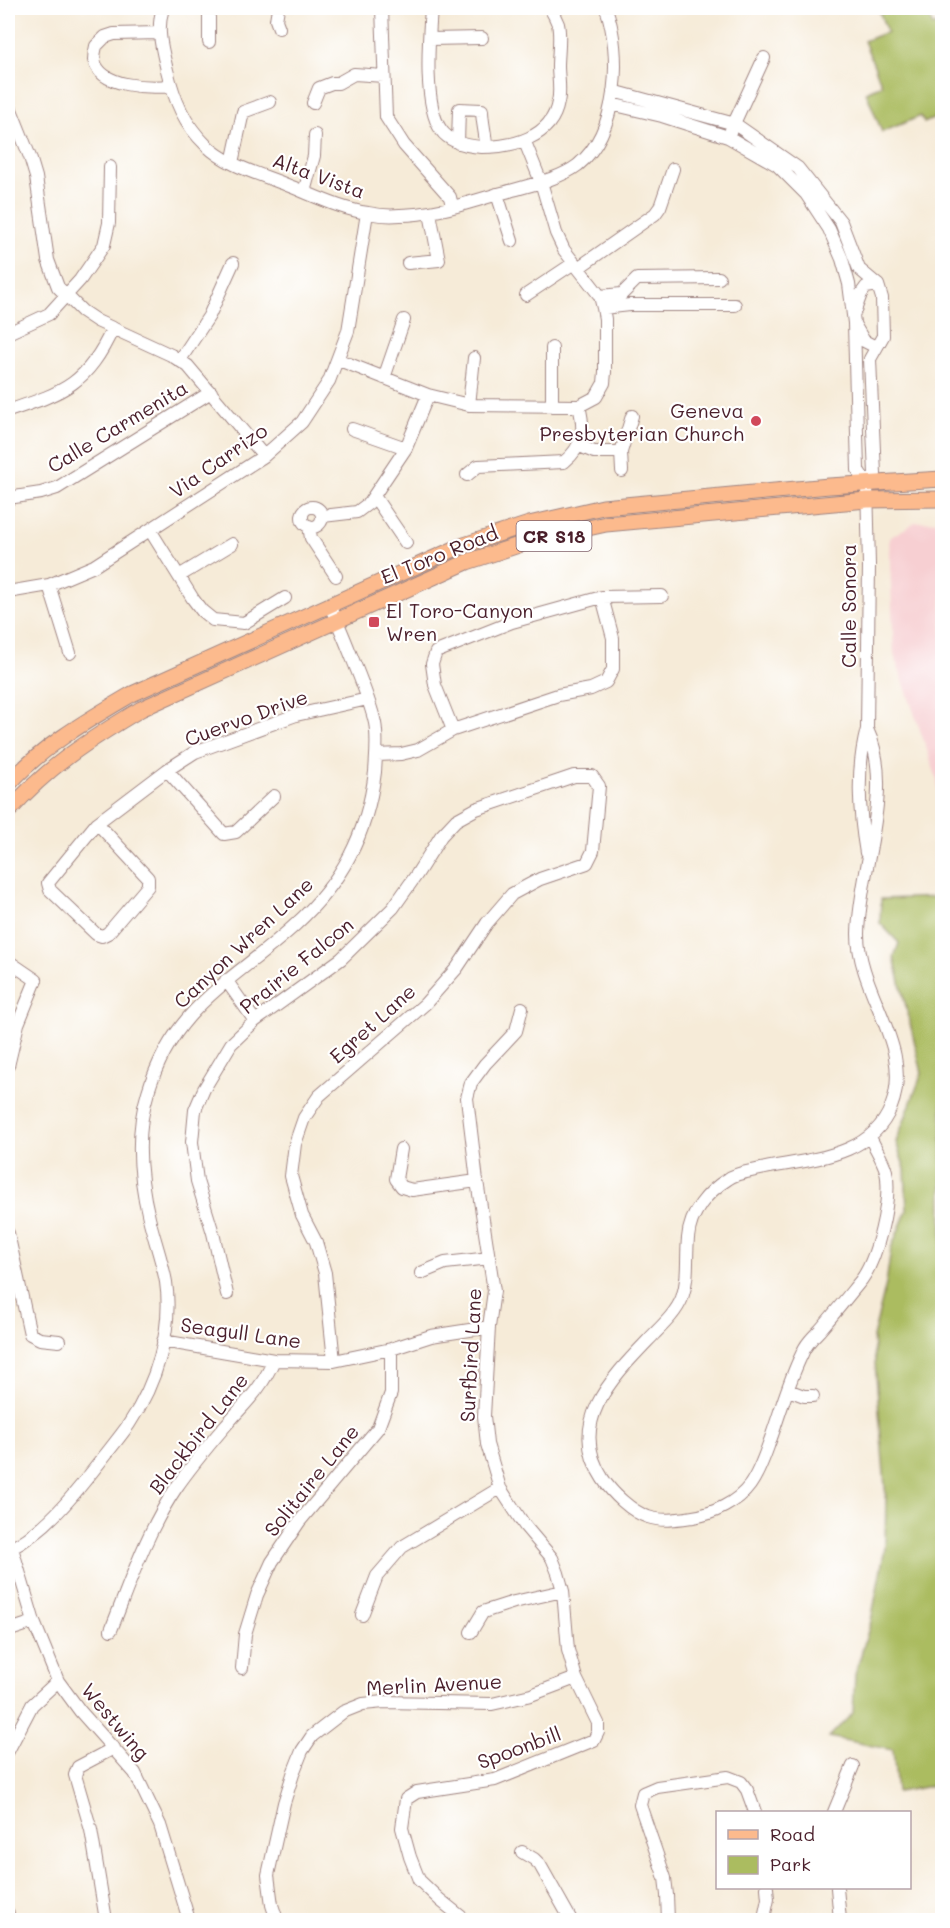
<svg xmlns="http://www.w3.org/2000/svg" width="950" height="1928" viewBox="0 0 950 1928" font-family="Mali,sans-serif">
  <rect width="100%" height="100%" fill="#fff"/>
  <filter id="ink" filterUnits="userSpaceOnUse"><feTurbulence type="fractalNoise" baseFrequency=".0167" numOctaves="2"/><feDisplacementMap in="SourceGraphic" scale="12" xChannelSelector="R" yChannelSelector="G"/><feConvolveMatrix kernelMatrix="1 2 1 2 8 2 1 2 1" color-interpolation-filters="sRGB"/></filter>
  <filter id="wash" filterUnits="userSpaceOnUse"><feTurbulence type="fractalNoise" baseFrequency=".008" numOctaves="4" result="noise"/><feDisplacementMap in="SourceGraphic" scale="24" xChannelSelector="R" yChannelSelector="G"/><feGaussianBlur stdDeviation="1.35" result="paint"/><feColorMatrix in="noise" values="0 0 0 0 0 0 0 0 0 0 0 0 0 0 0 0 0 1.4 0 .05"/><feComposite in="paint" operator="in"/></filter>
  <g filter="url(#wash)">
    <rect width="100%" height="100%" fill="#f6ebd8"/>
    <path fill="#f7cfd2" d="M 942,521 L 942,853 L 937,779 L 894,655 L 889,538 L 916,522 Z"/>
    <path fill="#abbc60" stroke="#7a6e46" stroke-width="1.5" d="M 878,8 L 925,8 L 933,26 L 942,22 L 942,115 L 924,123 L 921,116 L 882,132 L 866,92 L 882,85 L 864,41 L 887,32 Z
      M 942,897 L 942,1784 L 897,1792 L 893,1750 L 829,1737 L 853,1713 L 855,1675 L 871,1621 L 885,1548 L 886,1499 L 873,1337 L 886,1284 L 891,1248 L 907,1210 L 905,1169 L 896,1142 L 922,1073 L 894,957 L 899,943 L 880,923 L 881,899 Z"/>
  </g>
  <g filter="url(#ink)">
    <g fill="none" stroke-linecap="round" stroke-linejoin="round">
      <defs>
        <path id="minor" d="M 163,8 C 156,29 162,49 167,70 C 174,99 184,124 206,145 C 227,166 260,174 287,185 C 313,195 340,209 368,213 C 378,215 390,216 400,215 C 436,215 471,201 506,192 C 529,185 558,180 578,165 C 619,131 622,54 606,8
          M 209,8 L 209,42
          M 278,8 L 276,20 L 279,28
          M 382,8 L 386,117 L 404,145 L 450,197 L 452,206
          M 431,8 C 429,38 423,104 441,130 C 450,143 467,146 482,147 C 512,147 552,138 558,102 C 561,91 558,77 558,66 C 558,53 561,37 558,24 C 556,19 553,13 550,8
          M 159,33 L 114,34 L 105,37 L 96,46 C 95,50 94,56 94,60 C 100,88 150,88 171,86
          M 429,39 L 482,38
          M 613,91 L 735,124 L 798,168 L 841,222 L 859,269 L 878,285 L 882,298 L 883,336 L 870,359 L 875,474 L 867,484 L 869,565 L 867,729 C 856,770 859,812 866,853
          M 8,102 L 30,157 L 36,177 L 48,260 L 58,287 L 82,311 L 97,321 L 171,355 L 188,366 L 264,456
          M 313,103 L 319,88 L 332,83 L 338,83 L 354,74 L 384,76
          M 611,104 L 662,116 L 728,137 L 777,165 L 806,194 L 829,229 L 842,259 L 849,284 L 854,323 L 858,470 L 867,484
          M 731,130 L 764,58
          M 458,143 L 459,109 L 482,110 C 482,123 486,134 486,147
          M 232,163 L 243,112 L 270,102
          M 304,192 L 314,156 L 315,135
          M 497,194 L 512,241
          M 408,263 L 439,260 L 430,213
          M 578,268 L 655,214 L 660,207 L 673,169
          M 526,295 L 574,263
          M 600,296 L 622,294 L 637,279 L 719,278
          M 603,308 L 630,305 L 735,305
          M 854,313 L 861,294 L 866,287 L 878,285
          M 854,324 L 864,341 L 876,347
          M 8,333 L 49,314 L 80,280 L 104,245 L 109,223 L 110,167
          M 552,348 L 552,406
          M 180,360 L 209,316 L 233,263
          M 339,360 L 428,395 L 469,405 L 579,406 L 596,397 L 604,383 L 605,372 L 605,319 L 603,308 L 600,296 L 564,250 L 556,233 L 541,182 L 525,142
          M 384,378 L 404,320
          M 469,405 L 474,358
          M 8,411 C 64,392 87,385 113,328
          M 352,429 L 406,448
          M 580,446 L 594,452 L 621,452
          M 622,471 L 621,452 L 632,416
          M 467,475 L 478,466 L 564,462 C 584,446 585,429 579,406
          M 374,496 L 406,543
          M 8,498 L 41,493 L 57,488 L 211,392
          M302 517a10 10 0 1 1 20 0a10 10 0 1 1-20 0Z
          M 323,516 L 357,512 L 369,503 L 406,448 L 428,395
          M 309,526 L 311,538 L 336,576
          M 150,530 L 193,599 L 202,611 L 213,620 L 244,623 L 285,598
          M 179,576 L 232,544
          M 49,585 L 70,653
          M 8,592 L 49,585 L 94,566 L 264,456 L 302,422 L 329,381 L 348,331 L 367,213
          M 867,729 C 896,789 859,870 858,934 C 858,993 915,1047 891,1107 C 870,1160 804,1159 756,1170 C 747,1172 736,1173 728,1179 C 707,1192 690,1213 688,1238 C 686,1258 689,1278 682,1298 C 677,1311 665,1323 655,1333 C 617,1373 564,1421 603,1479 C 612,1493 632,1512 648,1517 C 662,1522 679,1519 693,1517 C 713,1514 738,1502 750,1485 C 760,1471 765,1454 771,1438 C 781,1410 789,1380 802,1354 C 805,1345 813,1337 820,1330 C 833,1315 845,1300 858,1284 C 877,1263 892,1199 886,1171 C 883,1160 875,1148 870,1137
          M 453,730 L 435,685 L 432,664 L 436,652 L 512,622 L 602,597 L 662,596
          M 377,755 L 401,754 L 418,750 L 453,730 L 558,695 L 591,689 L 606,682 L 613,669 L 613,638 L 602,597
          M 167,770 L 224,834 L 236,832 L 274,796
          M 97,823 L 148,878 L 148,886 L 108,933 L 102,936 L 96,934 L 50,890 L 48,883 L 97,823 L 167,770 L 195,752 L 296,715 L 368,699
          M 8,961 L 36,980 L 18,1024 L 8,1066
          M 226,980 L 255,1021
          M 401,1149 L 396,1179 L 402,1187 L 412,1190 L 477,1181
          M 8,1233 L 30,1334 L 40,1339 L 59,1341
          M 421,1273 L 445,1263 L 490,1258
          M 227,1294 L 213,1233 L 197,1181 L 192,1142 L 195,1110 L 204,1089 L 231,1044 L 255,1021 L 341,959 L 393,908 L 417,874 L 441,836 L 456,820 L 476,809 L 574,776 L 592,776 L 599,786 L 593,851 L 587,863 L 540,879 L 512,894 L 487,923 L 457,968 L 425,1004 L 319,1096 L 304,1118 L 295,1144 L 291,1176 L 302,1215 L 316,1242 L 325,1273 L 334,1361
          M 163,1341 L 274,1360 L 334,1361 L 391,1349 L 431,1336 L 489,1327
          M 788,1390 L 804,1396 L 813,1396
          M 12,1548 L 34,1622 L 58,1681 L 80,1711 L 135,1773 L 160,1825 L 189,1920
          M 8,1550 C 45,1532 74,1495 99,1463 C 109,1450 120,1437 129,1424 C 156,1384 173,1330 166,1282 C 162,1260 154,1239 149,1218 C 139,1177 135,1133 148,1092 C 174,1005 234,981 295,925 C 342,882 367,835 375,772 C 376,756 378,739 375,723 C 371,705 364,688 357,670 C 348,648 340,626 329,604
          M 362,1615 L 377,1576 L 402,1547 L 500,1488
          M 13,1629 L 34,1622
          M 111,1630 C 130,1582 147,1531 176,1488 C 191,1466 208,1446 225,1426 C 246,1402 261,1390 274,1360
          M 471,1632 L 483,1612 L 514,1602 L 563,1591
          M 242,1668 L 245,1634 L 257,1595 L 272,1562 L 299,1522 L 378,1428 L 391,1393 L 391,1349
          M 8,1751 L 32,1705 L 58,1681
          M 834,1812 L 853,1766
          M 522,1852 L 534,1859 L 540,1865 L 571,1920
          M 837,1888 L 840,1920
          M 8,1913 L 8,1920
          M 764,1918 L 768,1899 L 767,1888
          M 106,1920 L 91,1830 L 75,1775 L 78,1767 L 114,1748
          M 277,1920 L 272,1905 L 268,1875 L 284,1803 L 294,1771 L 302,1751 L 312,1736 L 343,1712 L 363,1704 L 384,1702 L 492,1704 L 531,1695 L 576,1678
          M 465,1920 L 440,1900 L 419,1880 L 410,1857 L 402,1828 L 406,1799 L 417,1792 L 495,1780 L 594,1740 L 598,1732 L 598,1723 L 576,1678 L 568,1650 L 563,1591 L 558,1573 L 552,1558 L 525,1526 L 500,1488 L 487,1444 L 484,1416 L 489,1327 L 494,1291 L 477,1181 L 467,1098 L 471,1083 L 485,1064 L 516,1031 L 522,1008
          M 668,1920 L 667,1895 L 665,1878 L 640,1805 L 643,1793 L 657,1787 L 728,1777 L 741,1782 L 747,1790 L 755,1812"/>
        <path id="major" d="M 8,785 C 42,746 88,720 132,694 L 461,546 L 529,524 L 603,507 L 829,486 L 942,479
          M 8,812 C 48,766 89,740 141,709 L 467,562 L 534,540 L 606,524 L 867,500 L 942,499"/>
      </defs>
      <use href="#minor" stroke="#a08582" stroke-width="14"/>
      <use href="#major" stroke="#a08582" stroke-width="17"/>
      <use href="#minor" stroke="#fff" stroke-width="12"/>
      <use href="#major" stroke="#fcba8d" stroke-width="15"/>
    </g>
  </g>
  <g fill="#d1495b" stroke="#fff" stroke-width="2">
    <circle cx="756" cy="421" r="6"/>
    <rect x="368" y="616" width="12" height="12" rx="3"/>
  </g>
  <g text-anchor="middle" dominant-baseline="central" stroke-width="4.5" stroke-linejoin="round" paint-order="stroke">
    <rect fill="#fff" stroke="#80626b" stroke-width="1.5" x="516.5" y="521" width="75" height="30" rx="4.5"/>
    <g font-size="18" font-weight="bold" fill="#4a1f2b">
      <text x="554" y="536">CR S18</text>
    </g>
    <g font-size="20" fill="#4a1f2b" stroke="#fff">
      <text transform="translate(319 175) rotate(20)">Alta Vista</text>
      <text transform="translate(117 426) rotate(-31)">Calle Carmenita</text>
      <text transform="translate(218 460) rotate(-35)">Via Carrizo</text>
      <text transform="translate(439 554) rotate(-22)">El Toro Road</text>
      <text transform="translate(848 606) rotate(-90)">Calle Sonora</text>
      <text transform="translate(246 717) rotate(-20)">Cuervo Drive</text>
      <text transform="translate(243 942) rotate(-43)">Canyon Wren Lane</text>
      <text transform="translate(296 965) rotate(-39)">Prairie Falcon</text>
      <text transform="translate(372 1023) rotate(-42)">Egret Lane</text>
      <text transform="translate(241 1332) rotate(8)">Seagull Lane</text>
      <text transform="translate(470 1355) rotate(-87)">Surfbird Lane</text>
      <text transform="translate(198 1433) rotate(-52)">Blackbird Lane</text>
      <text transform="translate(311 1480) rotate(-51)">Solitaire Lane</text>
      <text transform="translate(434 1684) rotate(-3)">Merlin Avenue</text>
      <text transform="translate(116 1721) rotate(50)">Westwing</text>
      <text transform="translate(519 1747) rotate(-20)">Spoonbill</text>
    </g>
    <g font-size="20" fill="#4a1f2b" stroke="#fff" text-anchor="end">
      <text x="744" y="410">Geneva<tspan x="744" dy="23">Presbyterian Church</tspan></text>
      <text x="386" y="610" text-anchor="start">El Toro-Canyon<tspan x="386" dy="23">Wren</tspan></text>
    </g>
  </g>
  <rect width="950" height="1928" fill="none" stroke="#fff" stroke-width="30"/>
  <rect x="716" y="1811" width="195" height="78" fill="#ffffff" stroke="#b7a5aa" stroke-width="1.5"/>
  <rect x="728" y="1830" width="30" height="9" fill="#fcba8d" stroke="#b7a5aa" stroke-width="1.5"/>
  <text x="770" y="1841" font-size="18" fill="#4a1f2b">Road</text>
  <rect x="728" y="1856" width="30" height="18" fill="#abbc60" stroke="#b7a5aa" stroke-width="1.5"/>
  <text x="770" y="1871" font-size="18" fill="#4a1f2b">Park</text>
</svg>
